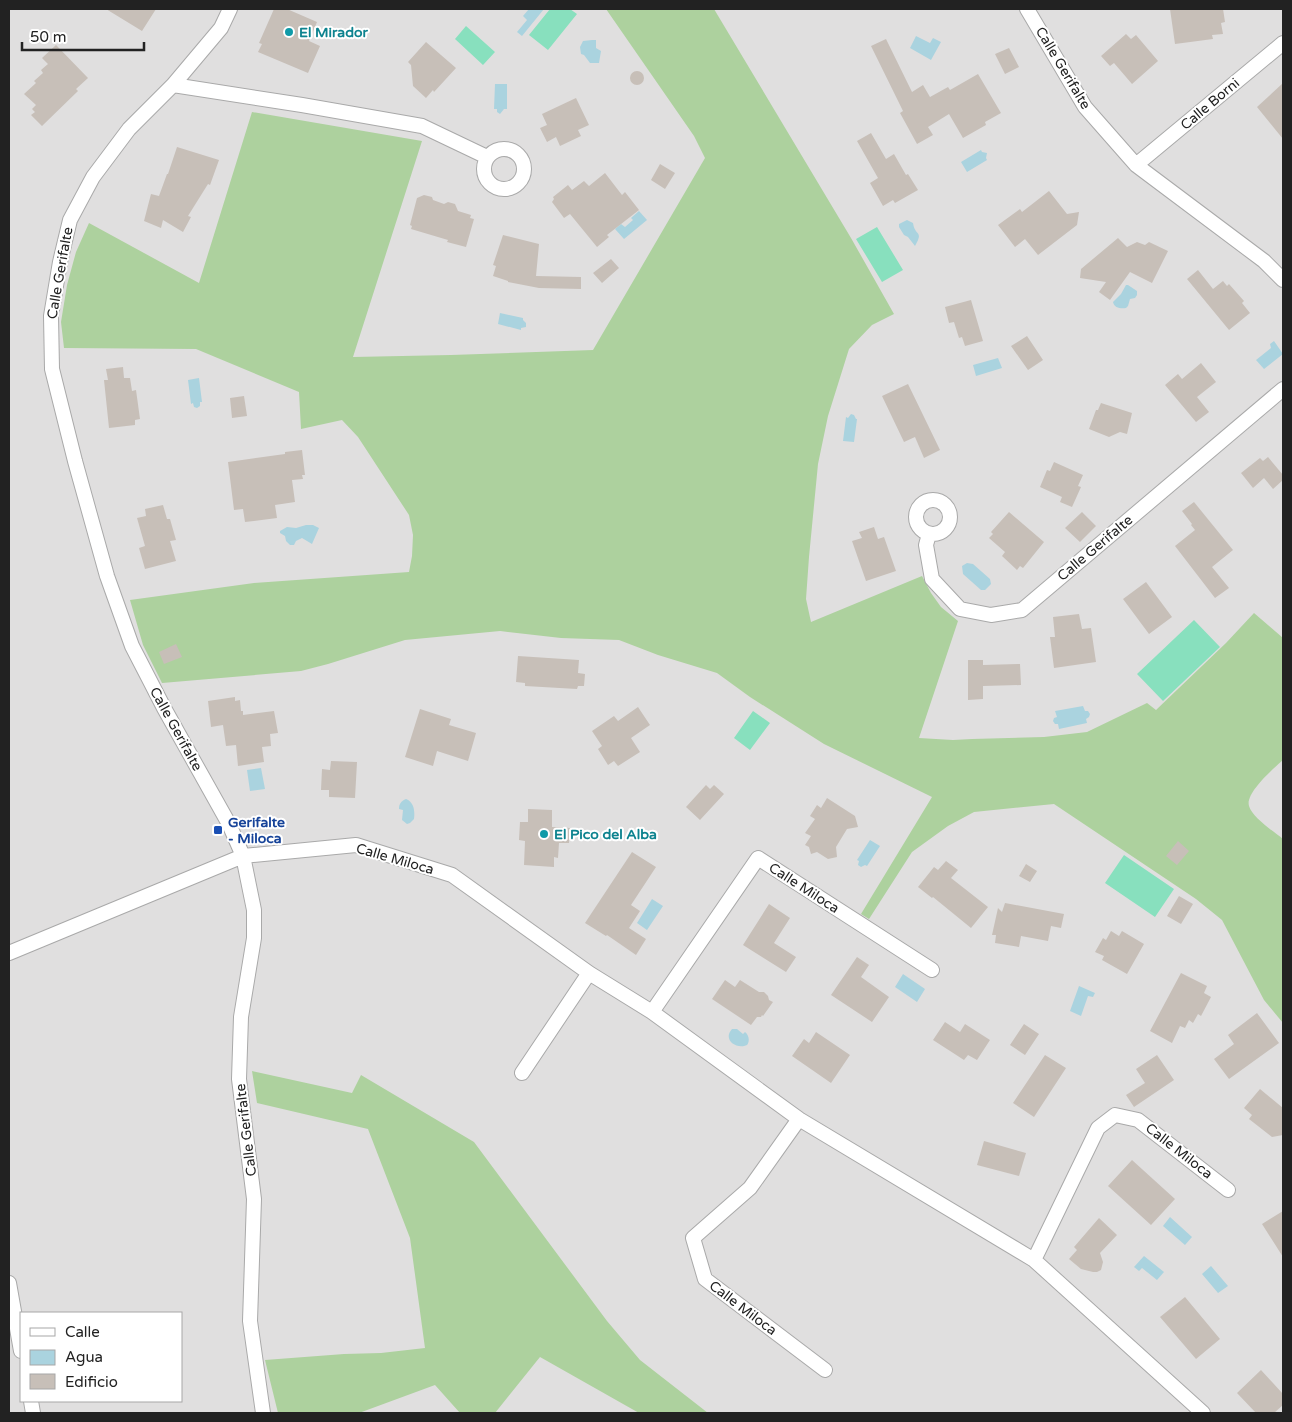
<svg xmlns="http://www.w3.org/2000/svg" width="1292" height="1422" viewBox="0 0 1292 1422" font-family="'Varela Round',sans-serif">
  <rect width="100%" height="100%" fill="#f2efe9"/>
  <path fill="#e0dfdf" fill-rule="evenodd" d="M 9,9 L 1283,9 L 1283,1413 L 9,1413 ZM 21,1313 L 181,1313 L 181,1401 L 21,1401 Z"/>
  <path fill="#add19e" d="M 606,9 L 714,9 L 851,238 L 894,314 L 872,325 L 849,349 L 828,416 L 818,464 L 809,557 L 806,599 L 811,622 L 922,576 L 931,593 L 941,607 L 958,621 L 919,738 L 953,740 L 972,739 L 1044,737 L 1087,732 L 1147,703 L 1156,710 L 1226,643 L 1254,613 L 1283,638 L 1283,760 C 1274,768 1245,793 1249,806 C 1252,817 1274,832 1283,839 L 1283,1023 L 1264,1000 L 1222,920 L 1196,899 L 1054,804 L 974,812 L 948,826 L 912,852 L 869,919 L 861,914 L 932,797 L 824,744 L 750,697 L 717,673 L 658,655 L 619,640 L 561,638 L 500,631 L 405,640 L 328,664 L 301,671 L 162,683 L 143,645 L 130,600 L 254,583 L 409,572 L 412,556 L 413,535 L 409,515 L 358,437 L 342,420 L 301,429 L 299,392 L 196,349 L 64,348 L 61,322 L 67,285 L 76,252 L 89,223 L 199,283 L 252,112 L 422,141 L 353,357 L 451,355 L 593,350 L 705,158 L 694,136 Z
    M 252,1071 L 352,1093 L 361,1075 L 474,1142 L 607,1321 L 640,1360 L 708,1413 L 639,1413 L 540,1357 L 495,1413 L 460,1413 L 435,1385 L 359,1413 L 278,1413 L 265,1360 L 344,1354 L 381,1353 L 425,1348 L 410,1238 L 368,1129 L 257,1103 Z"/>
  <path fill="#88e0be" d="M 550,9 L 570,9 L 577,14 L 548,50 L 529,35 Z
    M 466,26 L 495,52 L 483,65 L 455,39 Z
    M 877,227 L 903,270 L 882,282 L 856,239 Z
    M 1194,620 L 1220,647 L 1163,701 L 1137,674 Z
    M 753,711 L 770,723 L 750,750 L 734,738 Z
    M 1124,855 L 1174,889 L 1155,917 L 1105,883 Z"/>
  <path fill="#aad3df" d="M 529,9 L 544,9 L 522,36 L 517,32 L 527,20 L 523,16 Z
    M 916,36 L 930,43 L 933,38 L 941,42 L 931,60 L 910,48 Z
    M 592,40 L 596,40 L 596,48 L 601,51 L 599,63 L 590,63 L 584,55 L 581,54 L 580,47 L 583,41 Z
    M 495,84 L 507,84 L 507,109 L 504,109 L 500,114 L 497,112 L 497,109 L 494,109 Z
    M 981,150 L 982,152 L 987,153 L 986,158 L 987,160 L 967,172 L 961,162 Z
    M 639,211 L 647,220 L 624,239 L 615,229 L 621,224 L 625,227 L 633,220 L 631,218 Z
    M 907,220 L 913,223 C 915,237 924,230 915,246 L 908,237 L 904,235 L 899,227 L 899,224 Z
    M 1126,285 L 1128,285 L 1137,291 L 1137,295 L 1135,298 L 1130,299 L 1128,306 L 1126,308 C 1121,309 1114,308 1113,302 L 1121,294 Z
    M 500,313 L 523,318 L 523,320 L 526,323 L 526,327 L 521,328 L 521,330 L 498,324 Z
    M 1274,341 L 1283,354 L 1264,369 L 1256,360 L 1271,348 L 1270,344 Z
    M 998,358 L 1002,368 L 976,376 L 973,365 Z
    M 199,378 L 202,402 L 200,402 L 200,406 L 197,408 L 194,407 L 193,403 L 191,404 L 188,380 Z
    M 851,414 L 854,415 L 856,419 L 857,419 L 854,442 L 843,441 L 846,417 L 848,418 Z
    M 306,525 L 313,525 L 319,528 L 312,544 L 302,538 L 296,541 L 294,545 L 290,545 L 286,541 L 285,536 L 280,533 L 280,531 L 287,527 L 296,528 Z
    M 967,563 L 973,564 L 990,579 L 991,584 L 985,590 L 981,590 L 963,574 L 962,566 Z
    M 1083,706 L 1085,711 L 1088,711 L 1090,714 L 1089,717 L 1086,719 L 1087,723 L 1059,729 L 1058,724 L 1055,724 L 1053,721 L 1054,718 L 1057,717 L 1055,711 Z
    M 261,768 L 265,789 L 250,791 L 247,770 Z
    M 406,799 C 414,802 415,811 414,819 L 410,823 L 407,824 L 402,820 L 403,810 L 399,809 C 399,804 401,801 406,799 Z
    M 870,840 L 880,846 L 867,866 L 865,865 L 861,867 L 858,865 L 859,861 L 857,860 Z
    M 652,899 L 663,906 L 647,930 L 637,923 Z
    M 903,974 L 925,989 L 917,1002 L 895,987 Z
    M 1079,986 L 1095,993 L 1093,997 L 1088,996 L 1081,1016 L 1070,1011 Z
    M 732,1029 L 737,1029 L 743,1034 L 745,1032 C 749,1035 750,1041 747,1045 C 737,1050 722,1040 732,1029 Z
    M 1170,1217 L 1192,1237 L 1185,1245 L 1163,1226 Z
    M 1144,1256 L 1164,1272 L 1157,1280 L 1142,1268 L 1139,1271 L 1134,1267 Z
    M 1211,1266 L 1228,1286 L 1218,1293 L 1202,1274 Z"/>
  <path fill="#c7bfb8" d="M 106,9 L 156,9 L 142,31 Z
    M 274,9 L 287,9 L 317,22 L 309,41 L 320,46 L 308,73 L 258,52 L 262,44 L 259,43 Z
    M 1170,9 L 1223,9 L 1225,22 L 1221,23 L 1223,34 L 1212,35 L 1213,39 L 1175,44 Z
    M 1126,34 L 1131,39 L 1136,35 L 1158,61 L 1132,84 L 1114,63 L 1110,66 L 1101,56 Z
    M 886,39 L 912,92 L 923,85 L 930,97 L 948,87 L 950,90 L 978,74 L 1001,113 L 985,122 L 986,125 L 963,138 L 949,114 L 928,127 L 933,135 L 917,144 L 900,113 L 903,111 L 871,46 Z
    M 426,42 L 456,68 L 434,92 L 433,90 L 426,98 L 413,86 L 411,65 L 408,62 Z
    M 56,45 L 88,78 L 76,89 L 78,91 L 42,126 L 31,115 L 35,112 L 32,109 L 36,105 L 24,94 L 36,83 L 34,81 L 43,73 L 41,70 L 48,64 L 42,58 Z
    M 1009,48 L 1019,67 L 1005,74 L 995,54 Z
    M630 78a7 7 0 1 1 14 0a7 7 0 1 1-14 0Z
    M 1283,83 L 1283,139 L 1257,107 Z
    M 576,98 L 589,125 L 578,130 L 581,136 L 560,146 L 556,137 L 547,142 L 540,128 L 547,125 L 542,114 Z
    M 871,133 L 886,159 L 894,154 L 906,175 L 908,174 L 918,190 L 895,203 L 893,200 L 883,206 L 870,183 L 878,178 L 857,141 Z
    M 177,147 L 219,160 L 210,185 L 208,184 L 188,216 L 191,217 L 183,232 L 163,220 L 161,228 L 144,221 L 151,194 L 159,196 L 167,174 L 168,174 Z
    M 660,164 L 675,173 L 665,189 L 651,180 Z
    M 605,173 L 622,195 L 625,192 L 639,210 L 607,235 L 609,237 L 597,247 L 570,214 L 564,218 L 552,202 L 554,199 L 553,197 L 568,185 L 572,190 L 584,181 L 589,186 Z
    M 1049,191 L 1067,214 L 1079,212 L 1077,225 L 1038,255 L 1025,239 L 1015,247 L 998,225 L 1020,209 L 1022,212 Z
    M 424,195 L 432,197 L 433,200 L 444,204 L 448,202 L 455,204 L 458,211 L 471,215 L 470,218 L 474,219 L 466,247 L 447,242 L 448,240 L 411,229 L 412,226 L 410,225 L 417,198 Z
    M 503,235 L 539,244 L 536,276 L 581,277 L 581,289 L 539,288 L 508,282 L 508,281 L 493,276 L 496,266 L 493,265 Z
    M 1118,238 L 1127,247 L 1137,242 L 1145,245 L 1149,242 L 1168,251 L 1152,283 L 1130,272 L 1110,300 L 1099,292 L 1106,282 L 1080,278 L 1081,269 Z
    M 611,259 L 619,268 L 602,283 L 593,273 Z
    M 1198,270 L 1213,289 L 1223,281 L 1227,286 L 1229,284 L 1244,301 L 1242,303 L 1250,313 L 1229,330 L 1187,279 Z
    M 971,300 L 983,341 L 965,346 L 962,337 L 959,338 L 954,322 L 949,323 L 945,307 Z
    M 1027,336 L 1043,360 L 1028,370 L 1011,346 Z
    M 1201,363 L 1216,382 L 1197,397 L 1209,412 L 1196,422 L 1165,385 L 1178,374 L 1182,379 Z
    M 123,367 L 124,378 L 130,378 L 132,391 L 136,390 L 140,419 L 135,420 L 135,425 L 109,428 L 104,380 L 108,380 L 106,369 Z
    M 908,384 L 940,450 L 924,458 L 915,437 L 904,442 L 882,396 Z
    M 244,396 L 247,416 L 232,418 L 230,398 Z
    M 1101,403 L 1132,413 L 1127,434 L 1120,432 L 1109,437 L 1089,429 L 1096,410 L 1098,410 Z
    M 302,450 L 305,475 L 302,475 L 303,479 L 292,480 L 295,502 L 275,505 L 277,518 L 245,522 L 243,509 L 234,510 L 228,462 L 285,454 L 285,452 Z
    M 1268,457 L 1283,475 L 1283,480 L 1273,489 L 1264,478 L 1253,488 L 1241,473 L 1260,458 L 1263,461 Z
    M 1054,462 L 1083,475 L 1078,486 L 1081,487 L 1072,507 L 1060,502 L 1062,497 L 1040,487 L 1047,470 L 1050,471 Z
    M 1194,502 L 1233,550 L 1212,567 L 1229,588 L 1215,598 L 1175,546 L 1195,530 L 1191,525 L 1192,524 L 1182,511 Z
    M 163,505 L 167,519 L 170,519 L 176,540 L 170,541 L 176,561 L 145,569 L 139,548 L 145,546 L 137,518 L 146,516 L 145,509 Z
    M 1009,512 L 1044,542 L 1023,568 L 1020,566 L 1017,570 L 1002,556 L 1005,552 L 989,538 L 993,534 L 991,532 Z
    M 1082,512 L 1096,526 L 1080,542 L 1065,528 Z
    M 874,527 L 878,539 L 884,537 L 896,571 L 866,581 L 852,541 L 862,538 L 859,532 Z
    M 1146,582 L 1172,617 L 1149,634 L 1123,599 Z
    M 1079,614 L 1082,629 L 1091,628 L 1096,662 L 1054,668 L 1050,637 L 1055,637 L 1053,617 Z
    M 176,644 L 182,657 L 164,664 L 159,652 Z
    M 518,656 L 579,660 L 578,673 L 585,674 L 584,686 L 578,686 L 577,689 L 525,686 L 525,683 L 516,682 Z
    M 968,660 L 983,660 L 983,665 L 1020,664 L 1021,685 L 983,686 L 983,699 L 968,700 Z
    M 235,697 L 235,701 L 240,700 L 241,711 L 243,711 L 243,715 L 274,711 L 278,733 L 270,734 L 271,746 L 262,747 L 264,762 L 238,766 L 236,745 L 226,746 L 223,725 L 211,727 L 208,701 Z
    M 638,707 L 650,725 L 631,738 L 640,752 L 618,766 L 614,761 L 608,765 L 598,749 L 602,746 L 592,731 L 614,716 L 618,721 Z
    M 420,709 L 451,719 L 449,725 L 476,733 L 468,761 L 437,751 L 433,766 L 405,757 Z
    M 331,761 L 357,762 L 355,798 L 329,797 L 329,790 L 321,790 L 322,769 L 330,770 Z
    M 706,785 L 710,789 L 714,785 L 724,794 L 700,820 L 686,807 Z
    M 827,798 L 855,816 L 858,827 L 847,829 L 836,847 L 837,857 L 828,859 L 817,852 L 811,854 L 809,847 L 805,845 L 811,836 L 805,833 L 815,819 L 810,816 L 817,805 L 821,808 Z
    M 528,809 L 552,810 L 552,827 L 570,828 L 569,843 L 559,843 L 558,858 L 554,857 L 554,867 L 524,865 L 525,841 L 519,840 L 520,822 L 528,822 Z
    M 1178,841 L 1189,851 L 1177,865 L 1166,856 Z
    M 632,852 L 656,867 L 631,905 L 640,911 L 629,928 L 646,939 L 636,955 L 607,935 L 606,936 L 585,923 Z
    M 946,861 L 958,870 L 951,878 L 988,907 L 971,928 L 933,897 L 932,898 L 918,887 L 934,867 L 938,870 Z
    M 1026,864 L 1037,871 L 1030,882 L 1019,876 Z
    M 1179,896 L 1193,904 L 1181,924 L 1167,916 Z
    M 1005,903 L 1064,914 L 1061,928 L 1051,926 L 1048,941 L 1021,936 L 1019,947 L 995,943 L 996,935 L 992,935 L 998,908 L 1002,912 Z
    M 769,904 L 790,918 L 774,943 L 796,957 L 786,972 L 743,945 Z
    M 1111,931 L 1119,936 L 1122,931 L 1144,944 L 1127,974 L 1102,960 L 1104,956 L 1095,952 L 1103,938 L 1106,940 Z
    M 857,957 L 869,965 L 861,977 L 889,997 L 872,1022 L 831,995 Z
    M 1181,973 L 1207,986 L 1204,993 L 1211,997 L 1201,1016 L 1198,1014 L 1193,1023 L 1189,1020 L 1185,1028 L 1180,1026 L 1172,1043 L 1150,1031 Z
    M 725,980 L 735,987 L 740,980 L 759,992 L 764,992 L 768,996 L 769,1000 L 773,1002 L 763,1016 L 762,1015 L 761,1017 L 757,1017 L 751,1025 L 712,999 Z
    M 1257,1013 L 1279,1043 L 1229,1079 L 1214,1059 L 1234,1044 L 1228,1035 Z
    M 945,1022 L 960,1032 L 965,1024 L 990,1040 L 977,1060 L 968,1055 L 964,1060 L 933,1040 Z
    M 1024,1024 L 1039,1034 L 1025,1055 L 1010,1045 Z
    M 816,1032 L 850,1055 L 831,1083 L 792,1056 L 804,1039 L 809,1043 Z
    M 1045,1055 L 1066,1068 L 1034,1117 L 1013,1103 Z
    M 1157,1055 L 1174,1080 L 1134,1107 L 1126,1095 L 1145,1083 L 1136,1069 Z
    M 1260,1089 L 1283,1108 L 1283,1135 L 1272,1137 L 1249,1119 L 1252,1115 L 1244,1108 Z
    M 984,1141 L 1026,1153 L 1019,1176 L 977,1165 Z
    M 1132,1160 L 1175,1199 L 1151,1225 L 1108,1186 Z
    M 1283,1211 L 1283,1257 L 1262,1224 Z
    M 1099,1218 L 1117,1235 L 1100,1253 L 1103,1262 L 1101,1270 L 1097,1272 L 1093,1272 L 1081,1269 L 1069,1259 L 1077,1250 L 1074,1247 Z
    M 1185,1297 L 1220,1339 L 1196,1359 L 1160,1317 Z
    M 1261,1370 L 1283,1394 L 1283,1405 L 1274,1413 L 1256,1413 L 1237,1393 Z"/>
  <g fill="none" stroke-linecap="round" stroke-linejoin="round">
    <defs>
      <path id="street" d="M 230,9 L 221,28 L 173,85 L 129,129 L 93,177 L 70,220 L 60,262 L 51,316 L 52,369 L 75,461 L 107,576 L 132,646 L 164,708 L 229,824 L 243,856 L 254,910 L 254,938 L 241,1017 L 239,1079 L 254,1199 L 250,1321 L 263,1413
        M 1027,9 L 1085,107 L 1136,165 L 1264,261 L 1283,280
        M 173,85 L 302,105 L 422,126 L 487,157
        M484 169a20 20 0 1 1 40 0a20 20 0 1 1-40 0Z
        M 1136,165 L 1283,43
        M916 517a17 17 0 1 1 34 0a17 17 0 1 1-34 0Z
        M 929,534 L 926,545 L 932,579 L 960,609 L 991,615 L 1022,610 L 1283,389
        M 9,953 L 243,856 L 356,845 L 452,875 L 589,973 L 652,1012 L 799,1119 L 1034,1260 L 1203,1413
        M 652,1012 L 758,858 L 932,970
        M 522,1073 L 589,973
        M 799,1119 L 750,1188 L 693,1238 L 705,1279 L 825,1370
        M 1034,1260 L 1098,1128 L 1115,1115 L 1138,1120 L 1228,1190
        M 9,1283 L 21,1351
        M 31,1401 L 33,1413"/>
    </defs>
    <use href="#street" stroke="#a9a9a9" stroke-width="16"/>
    <use href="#street" stroke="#fff" stroke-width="14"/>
  </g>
  <g fill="#0f9aa8" stroke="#fff" stroke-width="2">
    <circle cx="289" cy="32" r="5"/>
    <circle cx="544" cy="834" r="5"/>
  </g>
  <rect fill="#1a4fb4" stroke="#fff" stroke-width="2" x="213" y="825" width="10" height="10" rx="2.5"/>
  <g text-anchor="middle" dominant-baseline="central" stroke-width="4" stroke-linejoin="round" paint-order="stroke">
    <g font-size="14" font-weight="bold" fill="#0d838f" stroke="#fff" text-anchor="start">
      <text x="299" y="32">El Mirador</text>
      <text x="554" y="834">El Pico del Alba</text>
    </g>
    <g font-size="14" fill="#222" stroke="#fff">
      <text transform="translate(1063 68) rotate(59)">Calle Gerifalte</text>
      <text transform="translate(1210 104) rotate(-40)">Calle Borni</text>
      <text transform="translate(60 273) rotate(-80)">Calle Gerifalte</text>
      <text transform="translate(1095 548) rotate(-40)">Calle Gerifalte</text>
      <text transform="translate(176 729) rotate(61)">Calle Gerifalte</text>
      <text transform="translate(395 859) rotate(16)">Calle Miloca</text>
      <text transform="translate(804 888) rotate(33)">Calle Miloca</text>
      <text transform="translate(246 1130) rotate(-97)">Calle Gerifalte</text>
      <text transform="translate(1179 1151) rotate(38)">Calle Miloca</text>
      <text transform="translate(743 1308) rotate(37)">Calle Miloca</text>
    </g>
    <g font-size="14" font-weight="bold" fill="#164399" stroke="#fff" text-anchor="start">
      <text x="228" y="822">Gerifalte<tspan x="228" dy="16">- Miloca</tspan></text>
    </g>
  </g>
  <rect width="1292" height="1422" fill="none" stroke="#222222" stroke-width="20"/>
  <rect x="20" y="1312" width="162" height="90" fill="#ffffff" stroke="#a7a7a7"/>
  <rect x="30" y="1328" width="25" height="8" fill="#ffffff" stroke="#a7a7a7"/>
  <text x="65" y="1337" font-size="15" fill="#222222">Calle</text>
  <rect x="30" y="1350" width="25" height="15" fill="#aad3df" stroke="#a7a7a7"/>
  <text x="65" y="1362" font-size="15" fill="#222222">Agua</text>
  <rect x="30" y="1374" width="25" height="15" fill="#c7bfb8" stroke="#a7a7a7"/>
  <text x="65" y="1387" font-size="15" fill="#222222">Edificio</text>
  <path d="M22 42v8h122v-8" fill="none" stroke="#222222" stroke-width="2.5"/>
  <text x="30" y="42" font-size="15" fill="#222222" stroke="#ffffff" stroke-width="4" paint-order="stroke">50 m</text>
</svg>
